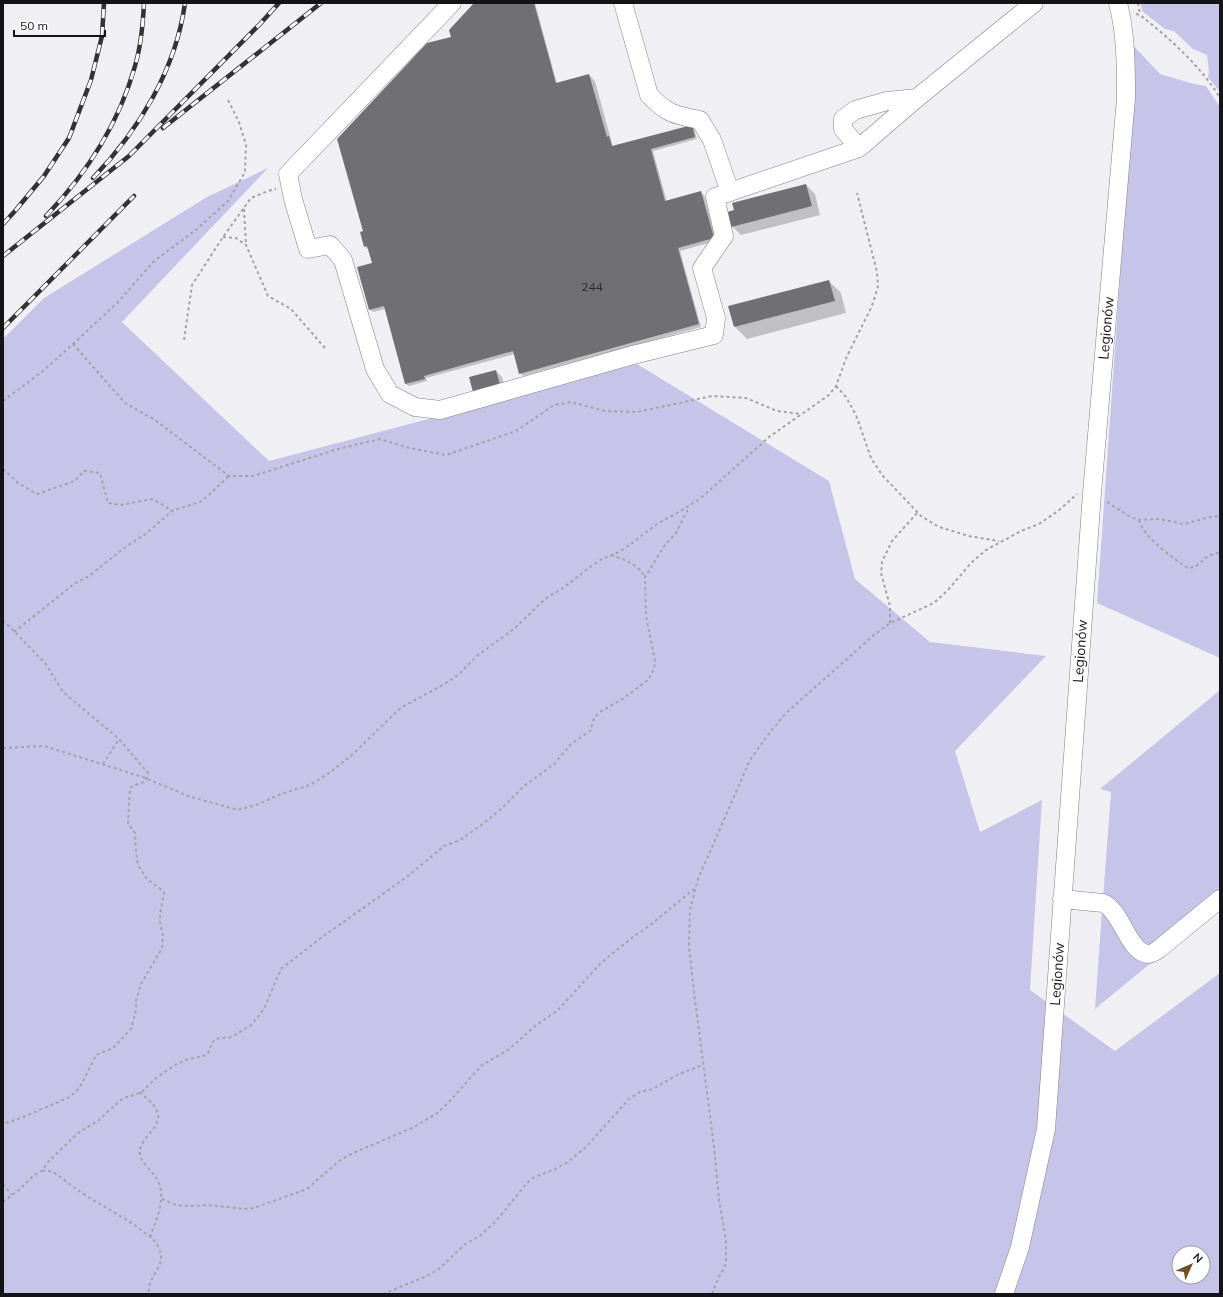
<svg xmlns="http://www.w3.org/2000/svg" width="1223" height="1297" viewBox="0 0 1223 1297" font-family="Mulish,sans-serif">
  <rect width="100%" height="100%" fill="#f0f0f4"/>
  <path fill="#c6c5e9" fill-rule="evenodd" d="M 1141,3 L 1220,3 L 1220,92 L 1208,77 L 1209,72 L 1207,55 L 1193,49 L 1174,31 L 1165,29 L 1142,11 Z
    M 1131,43 L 1160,74 L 1194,84 L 1206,86 L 1220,107 L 1220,658 L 1097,603 L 1131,122 Z
    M 268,168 L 122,322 L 269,461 L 637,364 L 829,481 L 855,579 L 930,642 L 1046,656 L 955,751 L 980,832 L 1042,800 L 1030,990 L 1115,1051 L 1220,973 L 1220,1294 L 3,1294 L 3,339 L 44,298 L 207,197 ZM 1179,1253 L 1203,1253 L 1203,1277 L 1179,1277 Z
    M 1220,690 L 1220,895 L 1146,950 L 1103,899 L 1111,792 L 1100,789 Z
    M 1220,906 L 1095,1009 L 1102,910 L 1137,953 Z"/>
  <path fill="#0003" d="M 475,3 L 535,3 L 557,84 L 589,75 L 595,81 L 613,147 L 692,126 L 694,128 L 697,139 L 653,151 L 667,202 L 701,193 L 704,195 L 716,241 L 680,251 L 701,327 L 523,376 L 520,373 L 515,354 L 426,378 L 427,381 L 409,386 L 406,384 L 385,309 L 373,312 L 370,309 L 373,263 L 369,248 L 367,249 L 365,246 L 364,232 L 453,37 Z
    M 806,185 L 815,194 L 820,215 L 741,235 L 732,226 Z
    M 829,281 L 841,293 L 846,313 L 747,339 L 735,327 Z
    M 496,371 L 502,377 L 507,395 L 481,401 Z"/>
  <path fill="#707074" d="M 474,3 L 534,3 L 556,83 L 589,74 L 607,137 L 609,136 L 612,146 L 692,125 L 695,137 L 651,149 L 665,201 L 701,191 L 714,238 L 678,248 L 699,324 L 519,374 L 513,351 L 424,376 L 425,379 L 405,384 L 384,306 L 369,310 L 357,267 L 372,263 L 367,246 L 364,247 L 360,232 L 363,231 L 337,139 L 427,43 L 451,37 L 449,30 Z
    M 806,184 L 812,206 L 731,227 L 727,212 L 734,210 L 732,203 Z
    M 829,280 L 835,301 L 734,327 L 728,306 Z
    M 496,370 L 501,389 L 474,396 L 469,377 Z"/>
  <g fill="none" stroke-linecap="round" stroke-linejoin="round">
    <defs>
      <path id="minor" d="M 452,3 L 288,174 L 293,199 L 308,249 L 330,245 L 343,260 L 375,369 L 390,394 L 415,407 L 440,410 L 633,355 L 714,335 L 716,318 L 702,268 L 724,236 L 715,197 L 859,148 L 917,98 L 1034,3
        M 623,3 L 649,95 C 667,114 675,115 700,120 L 712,140 L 730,192
        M 859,148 L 843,129 L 843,119 L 855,110 L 887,101 L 917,98
        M 1062,899 L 1103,903 C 1122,911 1128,952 1148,954 C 1152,954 1156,951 1159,949 L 1220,899
        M 1004,1294 L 1020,1247 L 1046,1129 L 1092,493 L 1126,98 C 1126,66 1126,34 1118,3"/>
    </defs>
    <use href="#minor" stroke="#7f7f82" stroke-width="19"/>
    <path stroke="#a3a3a6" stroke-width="2" stroke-dasharray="3 3" stroke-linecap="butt" d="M 1138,3 L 1140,15
      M 1136,14 L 1140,15 C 1169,38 1201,66 1220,98
      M 244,209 L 246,245
      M 223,237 L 236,238 L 246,245 L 268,296 L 291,309 L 325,348
      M 184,340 L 192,285 L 223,237 L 251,198 L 268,191 L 276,189
      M 73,344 L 125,403 L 155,420 L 229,476 L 253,476 L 338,449 L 380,439 L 409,448 L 446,455 L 516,431 L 554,405 L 571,402 L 605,411 L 637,412 L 712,396 L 746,398 L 777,411 L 801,414
      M 836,386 L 846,397 L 856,415 L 871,458 L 882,475 L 921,516 L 939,527 L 969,536 L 999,541
      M 3,401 L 43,371 L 73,344 L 118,302 L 153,262 L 197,229 L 228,201 L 245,172 L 246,145 L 239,122 L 227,98
      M 3,469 L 18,483 L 37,494 L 75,481 L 84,471 L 100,473 L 108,503 L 121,505 L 151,499 L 160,503 L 172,511
      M 1107,502 L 1129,516 L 1139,520 L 1159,519 L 1184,524 L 1210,517 L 1220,516
      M 1139,520 C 1142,536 1175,560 1188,568 L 1195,567 L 1208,556 L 1220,552
      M 611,555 C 625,560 638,564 645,577
      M 3,608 L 3,615
      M 3,620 L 45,663 L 63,692 L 119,739 L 148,773 C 145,787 139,781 130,788 L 128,823 L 135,833 L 136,852 L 138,865 L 147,879 L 163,891 L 164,893 L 160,914 L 160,922 L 163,936 L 162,948 L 141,984 L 136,1001 L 136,1010 L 131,1029 L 113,1048 L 96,1055 L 83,1081 L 79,1088 L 70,1097 L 21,1118 L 3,1124
      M 890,623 L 890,606 L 881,573 L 882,562 L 892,541 L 918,512
      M 14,632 L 74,584 L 89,576 L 124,548 L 147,533 L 172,511 L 202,501 L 229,476
      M 3,748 L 44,746 L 143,777 L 188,796 L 238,810 L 259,804 L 281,794 L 310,785 L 332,771 L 353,754 L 396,712 L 404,706 L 441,686 L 458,675 L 478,655 L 514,629 L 545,599 L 563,588 L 590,567 L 602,559 L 619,552 L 631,544 L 657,524 L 684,509 L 701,498 L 769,437 L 829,395 L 836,386 L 847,356 L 872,306 L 878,286 L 877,272 L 857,193
      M 103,764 L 119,739
      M 140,1092 C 146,1098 156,1105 158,1114 C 161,1129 138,1138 140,1155 C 141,1162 150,1169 154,1175 C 169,1193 157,1218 150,1237
      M 42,1171 C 54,1169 62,1179 71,1185 C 94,1203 123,1215 145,1233 C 152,1237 158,1244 160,1251 C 164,1263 156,1270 152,1279 C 149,1284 149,1289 148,1294
      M 3,1184 L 12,1195
      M 162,1199 L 176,1205 L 190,1206 L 208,1205 L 245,1209 L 254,1208 L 307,1189 L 339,1161 L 351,1154 L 412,1128 L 436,1114 L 449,1102 L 482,1065 L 508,1050 L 535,1026 L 558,1010 L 602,962 L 633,937 L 649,926 L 694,889
      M 3,1202 L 19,1190 L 34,1175 L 42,1171 L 48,1162 L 78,1133 L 99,1120 L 123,1098 L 135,1095 L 143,1091 L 156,1078 L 175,1065 L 185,1060 L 207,1055 C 210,1049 211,1044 215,1039 L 232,1037 L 251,1025 L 258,1017 L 265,1007 L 276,980 L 282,968 L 321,938 L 408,876 L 444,846 L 460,840 L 480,826 L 501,809 L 524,786 L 554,764 L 571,744 L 590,731 L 594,718 L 600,712 L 624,698 L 649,679 L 654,669 L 655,661 L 646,616 L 645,577 L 665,545 L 676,533 L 689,507
      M 383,1294 L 427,1276 L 439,1269 L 464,1245 L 481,1235 L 496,1221 L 528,1182 L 533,1178 L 555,1169 L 568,1162 L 586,1147 L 629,1099 L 640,1092 L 653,1089 L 679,1074 L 703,1065
      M 712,1294 L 717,1281 L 726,1264 L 726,1240 L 719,1200 L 714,1147 L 694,992 L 689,946 L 690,910 L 698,879 L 740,783 L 750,760 L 767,736 L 786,713 L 874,635 L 890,623 L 934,603 L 948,590 L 971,563 L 986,550 L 1021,531 L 1039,524 L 1058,511 L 1077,494"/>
    <use href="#minor" stroke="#fff" stroke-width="18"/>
    <defs>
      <path id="rail" d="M 163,128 L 321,3
        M 93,178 C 139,130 176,69 185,3
        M 46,216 C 87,173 119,123 135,66 C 141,46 143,24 144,3
        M 3,224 L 15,211 L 44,176 L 69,138 L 91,80 L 102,36 L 104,3
        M 3,256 L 129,156 L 260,24 L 279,3
        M 3,328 L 134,196"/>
    </defs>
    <use href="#rail" stroke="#323235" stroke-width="4.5"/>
    <use href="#rail" stroke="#fdfdff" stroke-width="3" stroke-dasharray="9" stroke-linecap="butt"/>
  </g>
  <g text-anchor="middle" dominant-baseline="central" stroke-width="3" stroke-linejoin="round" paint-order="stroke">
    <g font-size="12" fill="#2b2b2e">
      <text x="592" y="286">244</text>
    </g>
    <g font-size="14" fill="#141416" stroke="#fdfdff">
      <text transform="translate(1106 328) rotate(-85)">Legionów</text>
      <text transform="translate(1080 651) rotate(-86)">Legionów</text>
      <text transform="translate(1057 974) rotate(-86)">Legionów</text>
    </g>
  </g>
  <rect width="1223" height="1297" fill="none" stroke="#141416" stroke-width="8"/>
  <g transform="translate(1191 1265) rotate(45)"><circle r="19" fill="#fdfdff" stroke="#a0a0a2"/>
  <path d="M0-3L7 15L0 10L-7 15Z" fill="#6e5124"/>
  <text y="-6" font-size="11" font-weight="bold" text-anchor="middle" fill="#141416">N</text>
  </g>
  <path d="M14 30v6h91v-6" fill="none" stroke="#141416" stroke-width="2"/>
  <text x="20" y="30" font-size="12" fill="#141416" stroke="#fdfdff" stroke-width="3" paint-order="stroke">50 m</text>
</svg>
